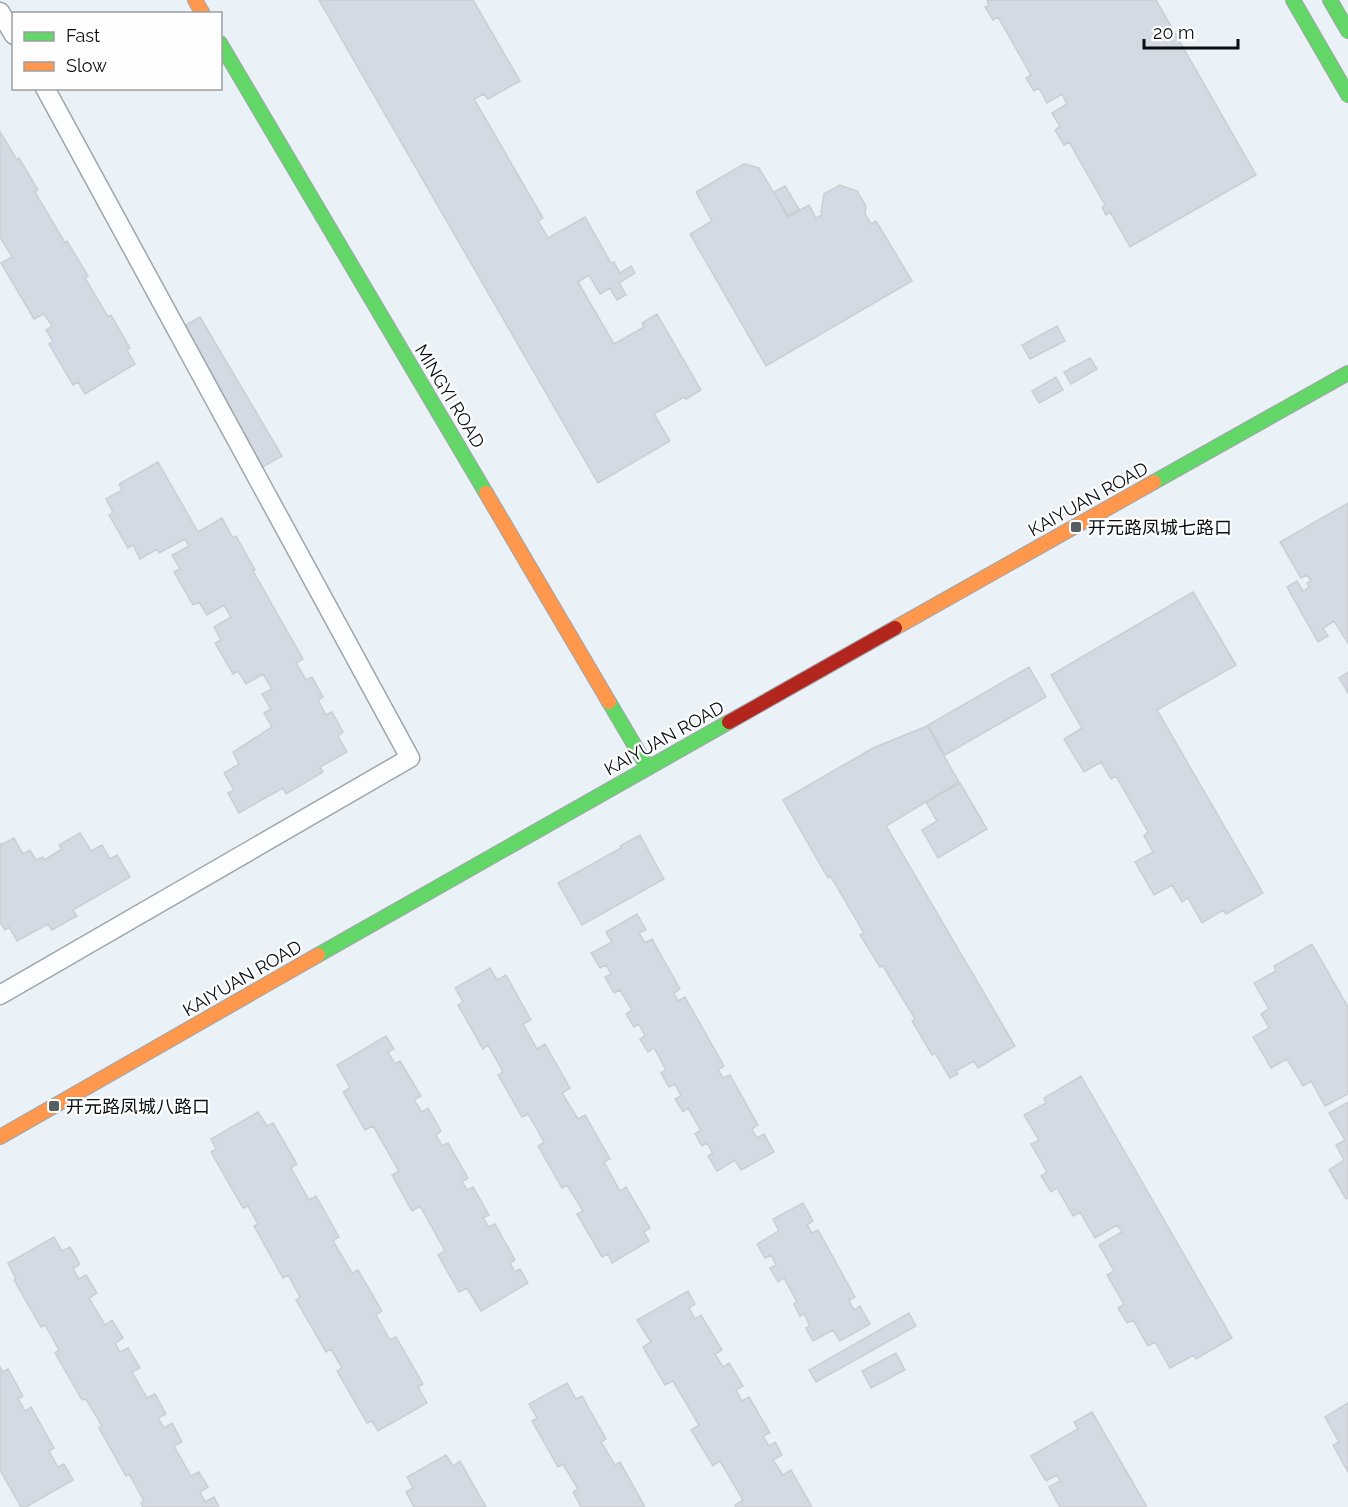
<svg xmlns="http://www.w3.org/2000/svg" width="1348" height="1507" viewBox="0 0 1348 1507" font-family="Raleway,'Noto Sans SC',sans-serif">
  <rect width="100%" height="100%" fill="#ebf2f7"/>
  <path fill="#d4dae3" stroke="#cacfd4" stroke-width="1.5" d="M 319,0 L 473,0 L 520,81 L 488,99 L 484,94 L 474,99 L 543,218 L 538,221 L 548,238 L 585,217 L 611,263 L 614,262 L 620,273 L 631,266 L 635,273 L 619,283 L 626,295 L 617,300 L 610,288 L 600,294 L 589,275 L 578,282 L 614,344 L 644,327 L 642,323 L 657,314 L 701,390 L 686,399 L 684,397 L 654,414 L 670,441 L 598,483 Z
    M 987,0 L 1156,0 L 1256,175 L 1130,247 L 1110,212 L 1106,215 L 1102,207 L 1105,205 L 1069,142 L 1064,145 L 1055,130 L 1060,127 L 1052,113 L 1067,104 L 1062,94 L 1047,103 L 1039,88 L 1034,91 L 1026,78 L 1031,75 L 998,17 L 993,20 L 985,7 L 989,5 Z
    M 0,132 L 17,160 L 19,158 L 38,190 L 35,192 L 65,243 L 67,241 L 88,276 L 85,278 L 108,317 L 111,315 L 130,348 L 127,350 L 135,364 L 85,394 L 78,382 L 73,385 L 49,344 L 53,341 L 46,330 L 52,326 L 44,314 L 34,319 L 1,263 L 12,257 L 0,237 Z
    M 744,164 L 759,168 L 788,217 L 809,205 L 816,218 L 822,215 L 821,212 L 824,194 L 840,185 L 857,191 L 866,206 L 865,214 L 871,224 L 876,221 L 912,281 L 766,366 L 690,234 L 712,221 L 696,192 Z
    M 785,186 L 799,209 L 788,216 L 774,192 Z
    M 200,317 L 282,456 L 254,472 L 172,333 Z
    M 1057,326 L 1065,341 L 1030,359 L 1022,345 Z
    M 1090,358 L 1097,369 L 1071,384 L 1064,372 Z
    M 1056,377 L 1063,390 L 1039,403 L 1032,391 Z
    M 158,462 L 198,532 L 222,518 L 233,538 L 236,536 L 255,570 L 253,571 L 303,659 L 296,663 L 306,680 L 312,677 L 323,697 L 318,700 L 326,715 L 332,712 L 343,732 L 338,736 L 347,752 L 320,767 L 323,772 L 286,794 L 283,788 L 239,813 L 228,793 L 234,790 L 224,773 L 239,764 L 233,752 L 272,727 L 264,713 L 271,709 L 262,694 L 272,689 L 263,674 L 246,684 L 238,671 L 233,674 L 215,643 L 221,640 L 214,627 L 231,617 L 224,605 L 207,615 L 199,602 L 193,605 L 174,572 L 180,569 L 172,555 L 189,546 L 185,539 L 159,553 L 157,549 L 140,559 L 133,545 L 128,548 L 109,515 L 113,512 L 106,499 L 122,490 L 119,484 Z
    M 1348,503 L 1348,643 L 1334,621 L 1323,628 L 1328,636 L 1318,642 L 1287,587 L 1297,581 L 1303,591 L 1309,587 L 1307,583 L 1311,581 L 1307,575 L 1301,578 L 1280,542 Z
    M 1193,592 L 1236,665 L 1157,710 L 1263,893 L 1226,914 L 1223,910 L 1202,923 L 1188,898 L 1182,902 L 1172,885 L 1154,895 L 1135,862 L 1153,852 L 1144,836 L 1148,832 L 1116,776 L 1111,779 L 1101,762 L 1084,772 L 1064,739 L 1082,728 L 1051,675 Z
    M 1029,667 L 1046,697 L 945,755 L 928,725 Z
    M 1348,672 L 1348,693 L 1339,678 Z
    M 927,726 L 959,782 L 886,826 L 1015,1046 L 978,1068 L 974,1061 L 956,1071 L 958,1074 L 950,1078 L 935,1053 L 932,1055 L 912,1021 L 915,1019 L 883,966 L 880,967 L 860,935 L 864,933 L 836,885 L 830,876 L 828,878 L 783,800 L 873,748 Z
    M 960,783 L 987,829 L 938,858 L 922,830 L 937,821 L 926,802 Z
    M 80,833 L 91,851 L 102,845 L 110,859 L 117,855 L 130,877 L 73,910 L 77,916 L 52,930 L 48,924 L 17,941 L 9,927 L 5,930 L 0,922 L 0,843 L 1,845 L 14,838 L 23,854 L 30,850 L 36,860 L 43,857 L 44,860 L 62,849 L 59,845 Z
    M 640,835 L 664,879 L 582,925 L 558,883 L 621,848 L 620,846 Z
    M 637,914 L 646,930 L 639,933 L 645,943 L 652,939 L 680,989 L 674,993 L 678,1001 L 685,997 L 724,1066 L 718,1070 L 723,1078 L 730,1075 L 758,1125 L 752,1129 L 757,1138 L 764,1134 L 774,1152 L 741,1170 L 735,1160 L 717,1171 L 708,1156 L 713,1153 L 707,1143 L 702,1146 L 695,1134 L 701,1130 L 688,1108 L 683,1112 L 675,1099 L 681,1096 L 675,1084 L 669,1087 L 661,1073 L 666,1070 L 654,1048 L 648,1052 L 640,1039 L 645,1036 L 639,1024 L 634,1027 L 626,1014 L 632,1010 L 620,990 L 614,993 L 605,977 L 611,974 L 606,965 L 600,968 L 591,953 L 612,942 L 606,932 Z
    M 1312,944 L 1348,1007 L 1348,1094 L 1325,1106 L 1311,1081 L 1303,1086 L 1287,1059 L 1271,1068 L 1253,1037 L 1269,1028 L 1261,1014 L 1269,1009 L 1254,983 L 1276,971 L 1274,966 Z
    M 490,968 L 497,980 L 506,975 L 531,1020 L 523,1024 L 537,1049 L 545,1044 L 570,1088 L 562,1093 L 578,1119 L 585,1115 L 610,1159 L 604,1162 L 620,1191 L 626,1187 L 650,1228 L 644,1232 L 649,1241 L 612,1263 L 608,1254 L 602,1257 L 577,1214 L 583,1211 L 567,1185 L 562,1188 L 538,1146 L 544,1142 L 528,1114 L 522,1117 L 498,1075 L 503,1072 L 488,1045 L 483,1049 L 458,1005 L 463,1002 L 455,988 Z
    M 386,1036 L 394,1049 L 388,1052 L 395,1064 L 400,1061 L 421,1096 L 414,1100 L 422,1112 L 428,1108 L 441,1131 L 436,1135 L 442,1146 L 448,1143 L 468,1178 L 462,1182 L 467,1190 L 473,1187 L 489,1215 L 483,1218 L 489,1227 L 495,1224 L 515,1260 L 510,1263 L 515,1272 L 520,1269 L 528,1283 L 481,1311 L 467,1288 L 459,1292 L 438,1255 L 445,1251 L 420,1206 L 412,1211 L 392,1175 L 399,1171 L 373,1126 L 365,1130 L 343,1092 L 350,1088 L 337,1065 Z
    M 1081,1076 L 1232,1338 L 1196,1359 L 1194,1355 L 1170,1368 L 1155,1342 L 1148,1346 L 1133,1320 L 1127,1323 L 1118,1308 L 1124,1304 L 1107,1275 L 1114,1271 L 1099,1245 L 1122,1232 L 1117,1225 L 1095,1238 L 1080,1212 L 1073,1216 L 1057,1188 L 1051,1192 L 1041,1176 L 1047,1172 L 1031,1144 L 1039,1140 L 1024,1115 L 1046,1103 L 1044,1098 Z
    M 1348,1102 L 1348,1198 L 1346,1199 L 1329,1170 L 1344,1160 L 1336,1145 L 1345,1140 L 1329,1113 Z
    M 258,1112 L 267,1126 L 273,1123 L 297,1164 L 291,1168 L 309,1200 L 316,1196 L 339,1237 L 333,1241 L 352,1273 L 358,1270 L 382,1311 L 376,1315 L 390,1340 L 396,1337 L 423,1384 L 418,1387 L 427,1403 L 378,1431 L 372,1421 L 367,1423 L 337,1371 L 342,1368 L 331,1349 L 326,1352 L 296,1300 L 300,1297 L 288,1275 L 283,1278 L 254,1226 L 258,1224 L 248,1206 L 243,1208 L 211,1152 L 216,1149 L 211,1139 Z
    M 803,1203 L 813,1221 L 807,1225 L 812,1233 L 818,1230 L 855,1297 L 849,1300 L 854,1310 L 860,1306 L 870,1324 L 840,1341 L 833,1330 L 813,1341 L 806,1328 L 810,1326 L 804,1314 L 800,1316 L 794,1304 L 797,1302 L 784,1278 L 778,1282 L 770,1268 L 776,1265 L 771,1255 L 765,1258 L 757,1244 L 779,1231 L 773,1219 Z
    M 54,1237 L 62,1251 L 70,1247 L 80,1264 L 73,1269 L 79,1279 L 86,1275 L 97,1293 L 89,1298 L 105,1325 L 112,1320 L 123,1338 L 115,1343 L 120,1352 L 128,1348 L 140,1368 L 132,1372 L 147,1398 L 155,1394 L 166,1414 L 158,1418 L 164,1428 L 172,1423 L 182,1442 L 174,1446 L 191,1476 L 199,1472 L 208,1487 L 200,1492 L 205,1502 L 214,1497 L 219,1507 L 143,1507 L 141,1503 L 144,1501 L 129,1474 L 126,1476 L 99,1428 L 102,1426 L 86,1399 L 82,1400 L 55,1353 L 59,1350 L 45,1325 L 41,1327 L 14,1280 L 16,1279 L 8,1263 Z
    M 688,1291 L 695,1304 L 689,1308 L 695,1319 L 701,1315 L 722,1350 L 715,1354 L 723,1367 L 729,1363 L 743,1386 L 736,1390 L 742,1401 L 749,1397 L 770,1433 L 763,1436 L 769,1446 L 775,1442 L 782,1455 L 773,1460 L 783,1475 L 791,1470 L 812,1507 L 736,1507 L 735,1505 L 743,1500 L 720,1461 L 713,1466 L 691,1430 L 699,1425 L 673,1381 L 665,1385 L 643,1347 L 651,1342 L 637,1320 Z
    M 909,1313 L 916,1326 L 816,1382 L 809,1370 Z
    M 896,1353 L 905,1370 L 871,1388 L 862,1371 Z
    M 0,1367 L 3,1372 L 8,1369 L 23,1396 L 18,1399 L 25,1411 L 31,1407 L 54,1448 L 49,1451 L 58,1467 L 64,1464 L 73,1480 L 26,1507 L 21,1507 L 0,1470 Z
    M 567,1383 L 576,1399 L 582,1396 L 606,1439 L 601,1442 L 615,1465 L 620,1462 L 645,1507 L 581,1507 L 573,1492 L 578,1489 L 563,1464 L 558,1467 L 532,1421 L 537,1418 L 529,1404 Z
    M 1348,1403 L 1348,1472 L 1333,1445 L 1339,1442 L 1325,1417 Z
    M 1092,1412 L 1147,1507 L 1060,1507 L 1049,1487 L 1060,1481 L 1057,1475 L 1046,1481 L 1031,1456 L 1078,1429 L 1074,1422 Z
    M 446,1455 L 453,1466 L 460,1461 L 486,1507 L 414,1507 L 406,1492 L 413,1488 L 407,1477 Z"/>
  <g fill="none" stroke-linecap="round" stroke-linejoin="round">
    <defs>
      <path id="lane" d="M 0,12 L 14,35
        M 0,995 L 410,758 L 45,88"/>
      <path id="fast" d="M 1293,0 L 1348,95
        M 1330,0 L 1348,31
        M 220,43 L 486,493
        M 1154,482 L 1348,373
        M 609,702 L 648,768
        M 318,955 L 729,722"/>
      <path id="slow" d="M 195,0 L 203,14
        M 486,493 L 609,702
        M 895,628 L 1154,482
        M 0,1137 L 318,955"/>
      <path id="jam" d="M 729,722 L 895,628"/>
    </defs>
    <use href="#lane" stroke="#9fa6aa" stroke-width="21"/>
    <use href="#fast" stroke="#9fa6aa" stroke-width="16"/>
    <use href="#slow" stroke="#9fa6aa" stroke-width="16"/>
    <use href="#jam" stroke="#9fa6aa" stroke-width="16"/>
    <use href="#lane" stroke="#fcfdfe" stroke-width="18"/>
    <use href="#fast" stroke="#63d668" stroke-width="14"/>
    <use href="#slow" stroke="#ff974d" stroke-width="14"/>
    <use href="#jam" stroke="#b3261e" stroke-width="14"/>
  </g>
  <g fill="#575e62" stroke="#fefefe" stroke-width="2">
    <rect x="1070" y="521" width="12" height="12" rx="3"/>
    <rect x="48" y="1100" width="12" height="12" rx="3"/>
  </g>
  <g text-anchor="middle" dominant-baseline="central" stroke-width="4.5" stroke-linejoin="round" paint-order="stroke">
    <g font-size="18" fill="#080e12" stroke="#fefefe">
      <text transform="translate(450 396) rotate(59)">MINGYI ROAD</text>
      <text transform="translate(1088 499) rotate(-29)">KAIYUAN ROAD</text>
      <text transform="translate(664 738) rotate(-29)">KAIYUAN ROAD</text>
      <text transform="translate(242 978) rotate(-30)">KAIYUAN ROAD</text>
    </g>
    <g font-size="18" fill="#080e12" stroke="#fefefe" text-anchor="start">
      <text x="1088" y="527">开元路凤城七路口</text>
      <text x="66" y="1106">开元路凤城八路口</text>
    </g>
  </g>
  <rect x="12" y="12" width="210" height="78" fill="#fefefe" stroke="#9c9ea0" stroke-width="1.5"/>
  <rect x="24" y="32" width="30" height="9" fill="#63d668" stroke="#9c9ea0" stroke-width="1.5"/>
  <text x="66" y="42" font-size="18" fill="#080e12">Fast</text>
  <rect x="24" y="62" width="30" height="9" fill="#ff974d" stroke="#9c9ea0" stroke-width="1.5"/>
  <text x="66" y="72" font-size="18" fill="#080e12">Slow</text>
  <path d="M1144 39v9h94v-9" fill="none" stroke="#080e12" stroke-width="3"/>
  <text x="1153" y="39" font-size="18" fill="#080e12" stroke="#fefefe" stroke-width="4.5" paint-order="stroke">20 m</text>
</svg>
